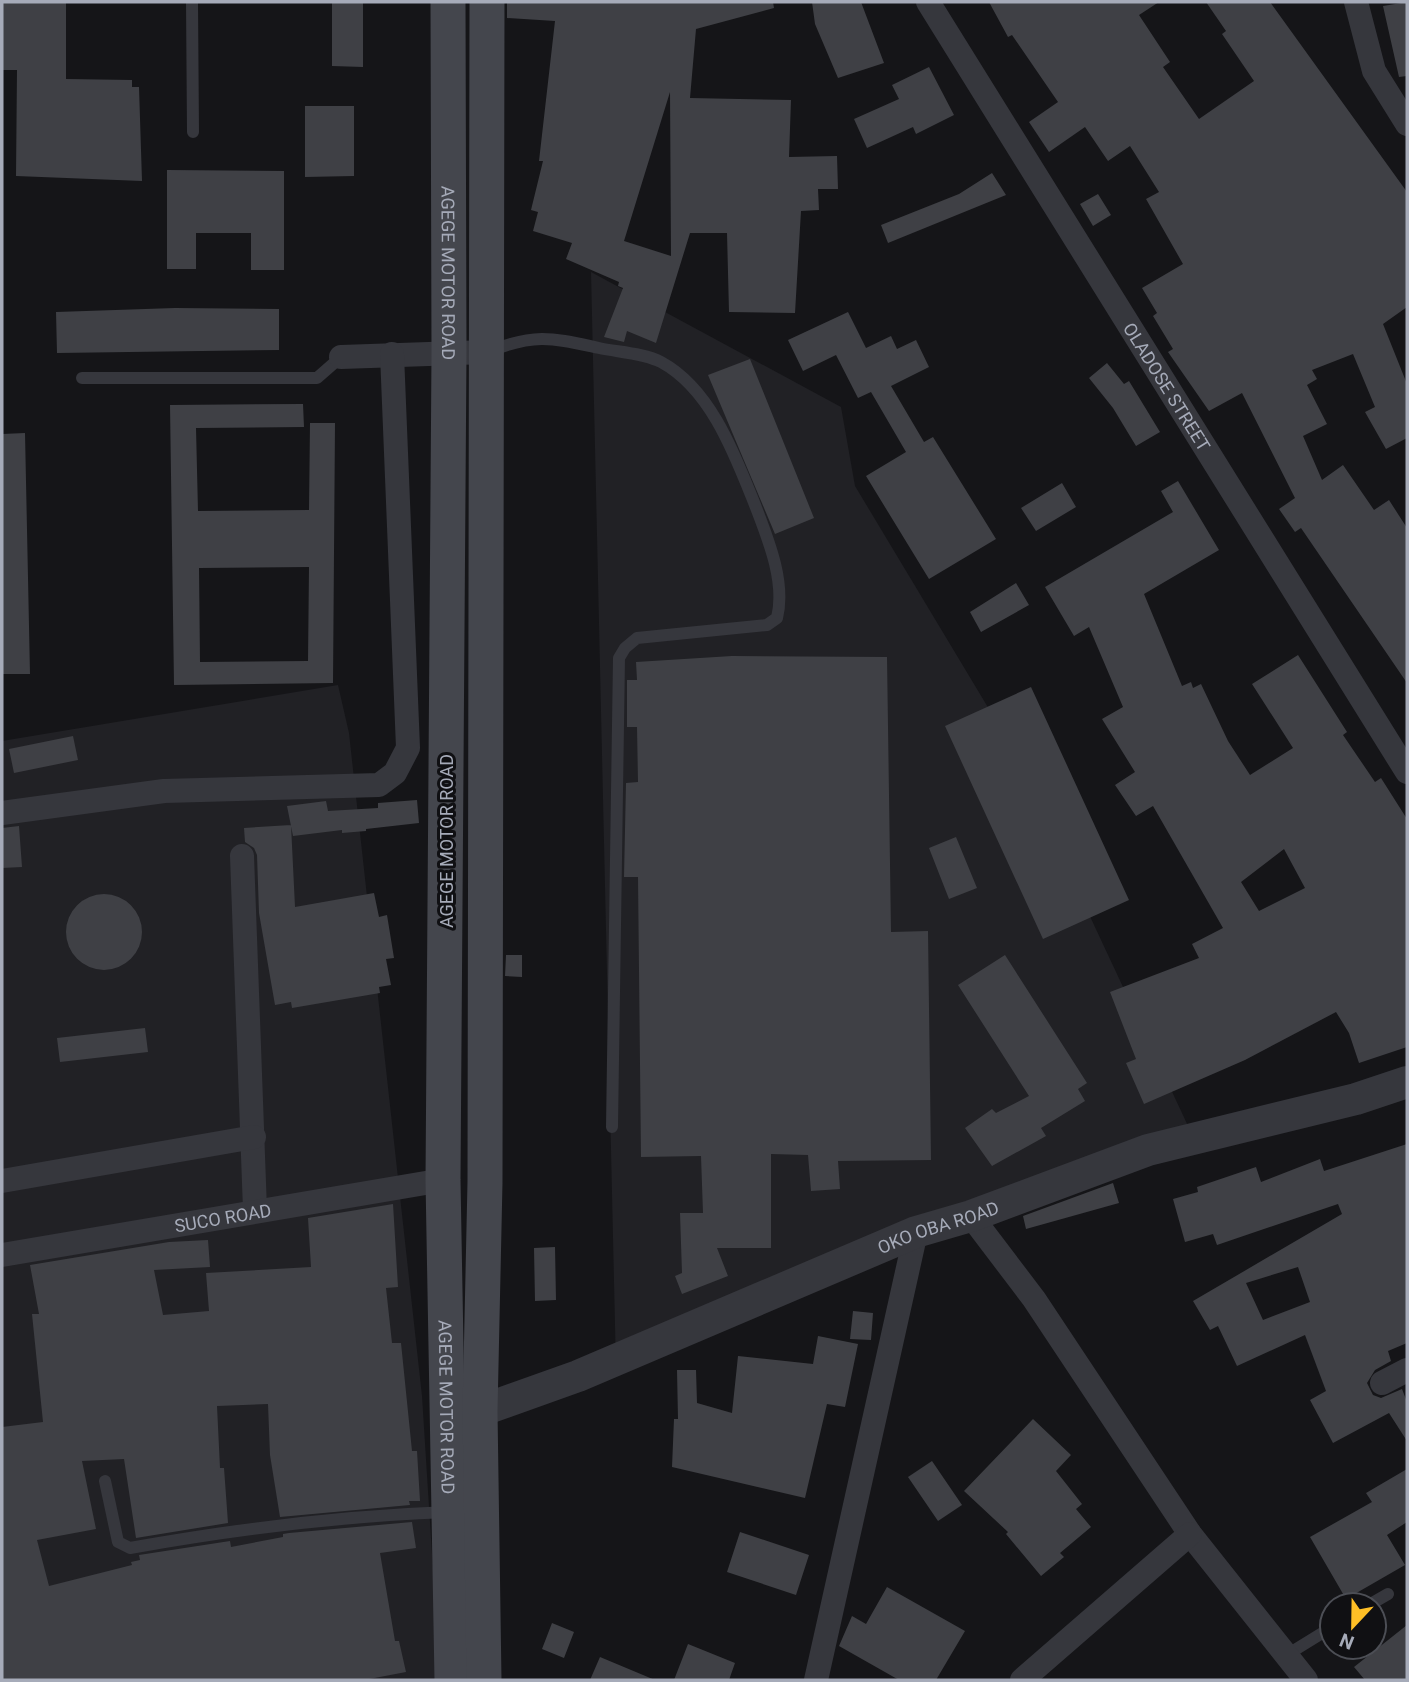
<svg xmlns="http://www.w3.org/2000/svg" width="1409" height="1682" viewBox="0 0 1409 1682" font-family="Roboto,sans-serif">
  <rect width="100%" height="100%" fill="#151518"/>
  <path fill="#212125" d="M 591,272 L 841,407 L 855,486 L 1007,739 L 1189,1128 L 616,1369 Z
    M 338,685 L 349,733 L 422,1396 L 440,1680 L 2,1680 L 2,741 Z"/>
  <path fill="#3f4045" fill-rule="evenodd" d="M 2,2 L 66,2 L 66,79 L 132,80 L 132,87 L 139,87 L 142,181 L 16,176 L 17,70 L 2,70 Z
    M 332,2 L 363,2 L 363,67 L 332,66 Z
    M 507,2 L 773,2 L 774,8 L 696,29 L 690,98 L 791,100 L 789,157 L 837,156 L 838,189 L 818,189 L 819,210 L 801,211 L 795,313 L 729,312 L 727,233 L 690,233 L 656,343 L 627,331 L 624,342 L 604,337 L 623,288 L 618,286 L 619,282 L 566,259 L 572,243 L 533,231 L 538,212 L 531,210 L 543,161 L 539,161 L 555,21 L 507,18 ZM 670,92 L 671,256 L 624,241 Z
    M 812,2 L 861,2 L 884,63 L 838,78 L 815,24 Z
    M 989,2 L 1159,2 L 1139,15 L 1170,62 L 1163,67 L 1199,119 L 1254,81 L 1222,34 L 1226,31 L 1206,2 L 1270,2 L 1407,192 L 1407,307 L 1383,324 L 1407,384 L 1407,438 L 1386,449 L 1365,412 L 1375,407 L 1353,354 L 1312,370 L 1317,379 L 1307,385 L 1327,424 L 1303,436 L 1322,480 L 1343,465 L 1374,510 L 1389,500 L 1407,528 L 1407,683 L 1301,528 L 1295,532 L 1279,509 L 1295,498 L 1242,393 L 1209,411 L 1168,352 L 1173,349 L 1153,316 L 1157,313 L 1142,288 L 1183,264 L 1146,199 L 1159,192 L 1130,146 L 1108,161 L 1085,127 L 1049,152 L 1029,122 L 1058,102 L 1012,35 L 1008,37 Z
    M 1407,2 L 1407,76 L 1399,77 L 1383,6 Z
    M 929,67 L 954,115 L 916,134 L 913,127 L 867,148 L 854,119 L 899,99 L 892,85 Z
    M 305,106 L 354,106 L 354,176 L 305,177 Z
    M 167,170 L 284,171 L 284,270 L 251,270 L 251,233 L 196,233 L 196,269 L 167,269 Z
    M 992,173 L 1006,195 L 888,243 L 881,225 L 959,194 Z
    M 1098,194 L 1111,215 L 1093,226 L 1080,204 Z
    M 175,308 L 279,309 L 279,350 L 57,353 L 56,312 Z
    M 848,312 L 866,348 L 891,336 L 897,349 L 916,340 L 929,367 L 891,386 L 924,442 L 933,437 L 996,539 L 929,579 L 866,476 L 906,452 L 871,392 L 858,398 L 836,355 L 803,371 L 788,340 Z
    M 750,359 L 814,518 L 775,534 L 708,375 Z
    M 1107,363 L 1124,384 L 1129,381 L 1160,432 L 1136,446 L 1113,408 L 1089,378 Z
    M 303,404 L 304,427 L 196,428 L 198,511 L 309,510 L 310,423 L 335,423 L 333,683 L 174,685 L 170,405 ZM 309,567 L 308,661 L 200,662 L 199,568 Z
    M 25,433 L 30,674 L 2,674 L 2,434 Z
    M 1178,481 L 1219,550 L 1144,594 L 1182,686 L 1191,682 L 1193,688 L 1201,684 L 1228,741 L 1250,775 L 1293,748 L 1252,684 L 1298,655 L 1347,732 L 1343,735 L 1375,782 L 1381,778 L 1407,819 L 1407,1047 L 1359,1063 L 1349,1033 L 1336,1012 L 1245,1060 L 1144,1104 L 1126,1063 L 1136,1059 L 1110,992 L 1199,958 L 1192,944 L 1223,928 L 1153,806 L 1136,816 L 1115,785 L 1135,772 L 1102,719 L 1123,707 L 1089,627 L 1074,636 L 1045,587 L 1173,512 L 1161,491 ZM 1284,849 L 1305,888 L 1259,911 L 1241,882 Z
    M 1062,483 L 1076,507 L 1036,531 L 1021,508 Z
    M 1016,583 L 1029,605 L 981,632 L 970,612 Z
    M 732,656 L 887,657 L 891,932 L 928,931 L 931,1160 L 838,1161 L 840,1189 L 811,1191 L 808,1155 L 771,1154 L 771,1248 L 717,1248 L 728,1276 L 682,1294 L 675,1276 L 682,1273 L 680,1213 L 703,1213 L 701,1156 L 641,1157 L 638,877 L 624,877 L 626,783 L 638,782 L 637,727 L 627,727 L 627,680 L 637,680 L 636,662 Z
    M 1031,687 L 1129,900 L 1043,939 L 945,726 Z
    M 73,736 L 78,760 L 14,773 L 9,749 Z
    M 417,800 L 419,823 L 366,829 L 366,831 L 342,833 L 342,830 L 293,836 L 287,806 L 326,801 L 328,811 L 378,808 L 378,803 Z
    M 291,825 L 295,907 L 374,893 L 379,917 L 387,915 L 394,958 L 386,959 L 391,985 L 379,987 L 380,993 L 292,1008 L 291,1002 L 275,1005 L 259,913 L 257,855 L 254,848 L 245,842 L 244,828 Z
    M 19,826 L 22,867 L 2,868 L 2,828 Z
    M 956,837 L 977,888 L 949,899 L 929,848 Z
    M66 932a38 38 0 1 1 76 0a38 38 0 1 1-76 0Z
    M 506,955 L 522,955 L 522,977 L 505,976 Z
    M 1005,955 L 1087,1083 L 1078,1089 L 1085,1101 L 1041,1128 L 1046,1136 L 992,1166 L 965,1128 L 992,1109 L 996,1113 L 1029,1096 L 958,985 Z
    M 145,1028 L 148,1052 L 60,1062 L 57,1038 Z
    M 1407,1144 L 1407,1343 L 1388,1351 L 1391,1361 L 1375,1370 L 1367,1383 L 1373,1395 L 1381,1398 L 1402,1389 L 1407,1402 L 1407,1441 L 1389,1413 L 1333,1443 L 1310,1400 L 1326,1391 L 1305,1335 L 1237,1366 L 1218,1326 L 1210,1330 L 1193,1301 L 1342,1214 L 1338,1204 L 1217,1245 L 1213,1234 L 1185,1242 L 1173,1199 L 1198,1192 L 1197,1187 L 1256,1167 L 1261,1182 L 1320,1159 L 1324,1171 ZM 1298,1267 L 1310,1302 L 1263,1320 L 1246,1283 Z
    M 1113,1183 L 1119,1203 L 1026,1229 L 1023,1216 Z
    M 393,1204 L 398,1287 L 386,1288 L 392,1343 L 401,1343 L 412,1451 L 417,1451 L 420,1501 L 409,1501 L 410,1505 L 280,1517 L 270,1455 L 268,1404 L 217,1406 L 220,1468 L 224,1468 L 228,1523 L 136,1538 L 124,1459 L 82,1461 L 96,1529 L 37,1540 L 49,1586 L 132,1565 L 131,1562 L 140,1560 L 139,1555 L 230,1541 L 231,1547 L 283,1537 L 283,1534 L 289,1533 L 412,1522 L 416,1548 L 380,1553 L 395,1641 L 399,1641 L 406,1672 L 364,1680 L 2,1680 L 2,1427 L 43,1422 L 32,1314 L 39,1314 L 30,1265 L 169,1242 L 208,1240 L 210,1267 L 154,1270 L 163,1315 L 209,1311 L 206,1273 L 311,1267 L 308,1218 Z
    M 555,1247 L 556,1300 L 535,1301 L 534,1248 Z
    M 853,1311 L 873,1313 L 871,1340 L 850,1339 Z
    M 818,1336 L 858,1344 L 845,1407 L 827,1404 L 805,1498 L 672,1467 L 674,1419 L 678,1419 L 677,1370 L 696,1370 L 697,1403 L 732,1413 L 738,1356 L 813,1364 Z
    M 1033,1419 L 1071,1455 L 1056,1471 L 1082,1504 L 1076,1509 L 1091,1527 L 1060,1553 L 1064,1557 L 1041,1576 L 1006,1534 L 1008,1532 L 964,1491 Z
    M 932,1461 L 962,1505 L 938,1521 L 908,1477 Z
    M 1407,1469 L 1407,1522 L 1387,1535 L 1405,1565 L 1346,1599 L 1310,1537 L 1372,1502 L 1366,1493 Z
    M 740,1532 L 809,1555 L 796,1595 L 727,1572 Z
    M 887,1587 L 965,1631 L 936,1680 L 899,1680 L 839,1646 L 852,1616 L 866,1624 Z
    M 552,1623 L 574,1632 L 564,1658 L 542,1649 Z
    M 1407,1625 L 1407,1680 L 1365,1680 L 1354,1667 Z
    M 688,1644 L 735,1663 L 729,1680 L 674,1680 Z
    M 600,1657 L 655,1680 L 590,1680 Z"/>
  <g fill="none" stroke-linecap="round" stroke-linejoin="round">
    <path stroke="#36373d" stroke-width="12" d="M 192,2 L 193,132
      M 490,351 C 536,333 552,338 599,348 C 617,352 644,353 661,362 C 711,389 735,455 755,505 C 768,539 786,582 777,618 L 767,625 L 637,638 L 625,648 L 619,658 L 612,1127
      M 82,378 L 317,378 L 341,357
      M 105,1481 L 118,1542 L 130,1548 C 236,1529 340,1516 448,1512
      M 1369,1605 L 1388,1594
      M 1285,1656 L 1332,1627"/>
    <g stroke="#36373d" stroke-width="24">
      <path id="s1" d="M 928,2 L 1407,772"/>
      <path d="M 1356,2 L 1374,71 L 1407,124"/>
      <path d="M 341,357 L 487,352"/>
      <path d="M 2,813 L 164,791 L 379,785 L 395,773 L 408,748 L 392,354"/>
      <path d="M 242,856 L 255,1210"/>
      <path d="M 2,1181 L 254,1137"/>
      <path d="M 971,1216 L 1034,1299 L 1190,1534 L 1306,1680"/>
      <path id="s2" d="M 2,1255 L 443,1180"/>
      <path d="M 1382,1383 L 1407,1370"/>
      <path d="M 816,1680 L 916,1232"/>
      <path d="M 1022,1680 L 1190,1534"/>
    </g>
    <path stroke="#36373d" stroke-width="32" id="s3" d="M 480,1411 L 578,1376 L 916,1232 L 971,1216 L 1148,1150 L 1356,1099 L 1407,1082"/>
    <g stroke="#44464d" stroke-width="35">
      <path id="s4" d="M 448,2 L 449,353 L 443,1180 L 452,1680"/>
      <path d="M 484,1680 L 480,1411 L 485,1182 L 487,2"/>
    </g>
  </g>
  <g text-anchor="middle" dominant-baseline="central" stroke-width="6" stroke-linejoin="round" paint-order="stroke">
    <g font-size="18" fill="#a6abb9" stroke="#101013">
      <text stroke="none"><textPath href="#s4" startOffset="271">AGEGE MOTOR ROAD</textPath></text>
      <text stroke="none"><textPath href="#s1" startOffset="453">OLADOSE STREET</textPath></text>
      <text transform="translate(446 841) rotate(-90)">AGEGE MOTOR ROAD</text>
      <text stroke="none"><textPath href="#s2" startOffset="224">SUCO ROAD</textPath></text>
      <text stroke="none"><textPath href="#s3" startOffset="494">OKO OBA ROAD</textPath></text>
      <text stroke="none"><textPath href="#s4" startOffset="1405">AGEGE MOTOR ROAD</textPath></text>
    </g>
  </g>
  <rect width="1409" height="1682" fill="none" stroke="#a6abb9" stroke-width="7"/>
  <g transform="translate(1353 1626) rotate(202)"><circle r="33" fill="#101013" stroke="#4c4e55" stroke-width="2"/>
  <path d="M0-5L12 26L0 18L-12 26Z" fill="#ffbf26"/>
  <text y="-10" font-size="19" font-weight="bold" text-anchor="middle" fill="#a6abb9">N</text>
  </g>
</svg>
